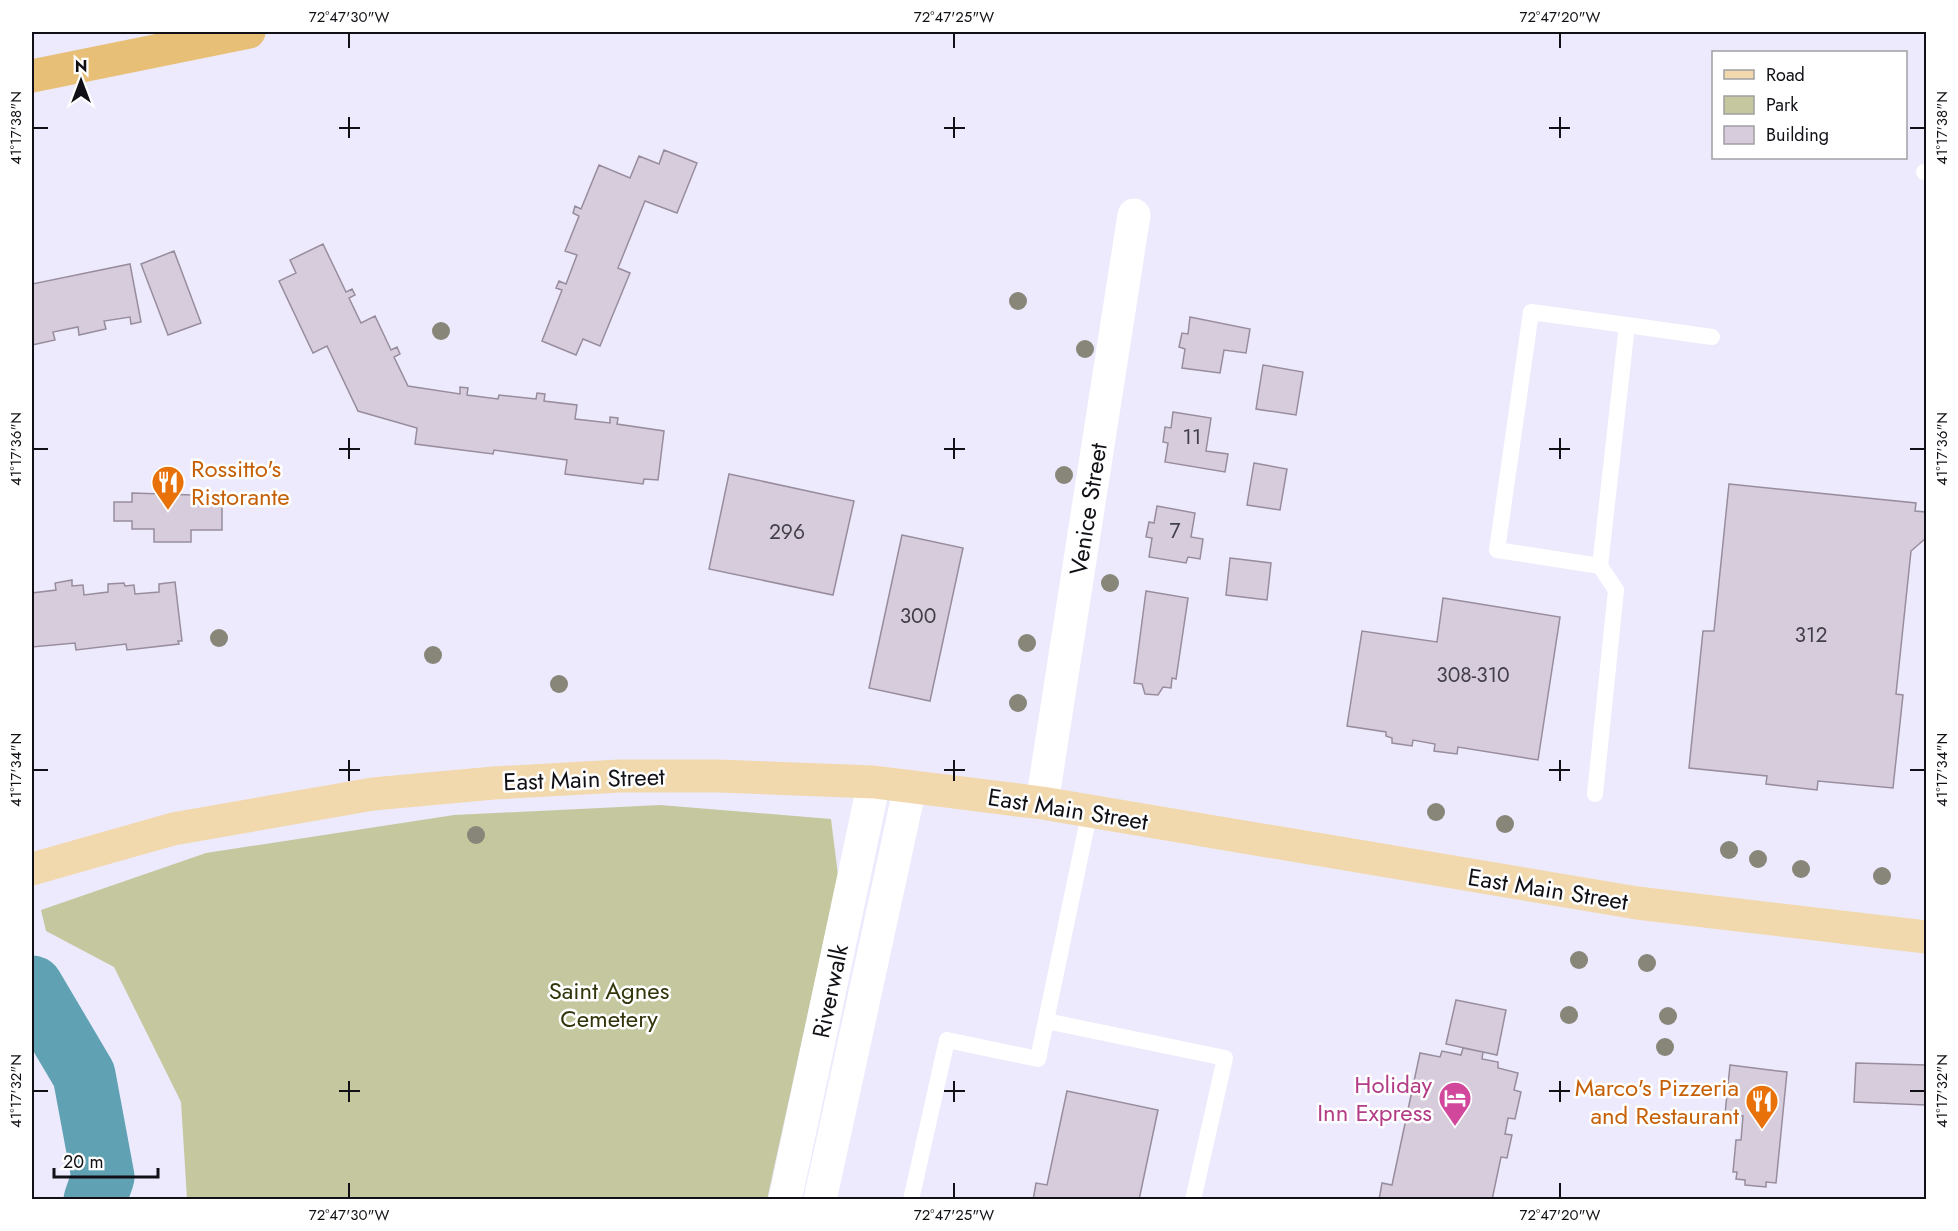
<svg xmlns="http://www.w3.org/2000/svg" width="1958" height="1231" viewBox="0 0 1958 1231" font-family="Jost,sans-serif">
  <rect width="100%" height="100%" fill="#edeafd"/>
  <path fill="#c5c89f" d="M 660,805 L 831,819 L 838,875 L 767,1200 L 187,1199 L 181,1102 L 114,967 L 46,931 L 41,910 L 206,853 L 454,815 Z"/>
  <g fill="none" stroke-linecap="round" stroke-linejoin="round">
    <path stroke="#60a1b3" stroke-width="63" d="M 32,987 L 84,1075 L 103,1177 L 95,1200"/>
  </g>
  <path fill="#d7ccdc" stroke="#988d9d" stroke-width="1.5" d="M 664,150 L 697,163 L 677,213 L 645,201 L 618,268 L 630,273 L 600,346 L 583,339 L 576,355 L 542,341 L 562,290 L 556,288 L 559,281 L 566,284 L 577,255 L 565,251 L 579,216 L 573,213 L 575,206 L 581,209 L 599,165 L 630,178 L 639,156 L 659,164 Z
    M 323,244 L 346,292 L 352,289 L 355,295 L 349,298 L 361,323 L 375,316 L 391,350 L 397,347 L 400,354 L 394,357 L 408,386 L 460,394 L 460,387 L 468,388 L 467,395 L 498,399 L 499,395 L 536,399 L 537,393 L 545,394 L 544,401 L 577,405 L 575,419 L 610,423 L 610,417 L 618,418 L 617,424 L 664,431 L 658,480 L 644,479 L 643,484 L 565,474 L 567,460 L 494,450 L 493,454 L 415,444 L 417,428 L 358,411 L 327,346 L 313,353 L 279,281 L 296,273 L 290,260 Z
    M 174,251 L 201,323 L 168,335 L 141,264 Z
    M 130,264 L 141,322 L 131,324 L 130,317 L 104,321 L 106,329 L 79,335 L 78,327 L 53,332 L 55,340 L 32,345 L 32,284 Z
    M 1190,317 L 1250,329 L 1246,353 L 1224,350 L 1220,373 L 1182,368 L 1185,349 L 1179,347 L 1182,333 L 1188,334 Z
    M 1263,365 L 1303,372 L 1296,415 L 1256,409 Z
    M 1173,412 L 1211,418 L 1206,451 L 1228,454 L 1225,472 L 1165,462 L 1168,443 L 1163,442 L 1165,427 L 1171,428 Z
    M 1254,463 L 1287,469 L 1280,510 L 1247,505 Z
    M 729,474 L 854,501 L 833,595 L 709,569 Z
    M 1729,484 L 1916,503 L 1915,511 L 1926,512 L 1926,538 L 1911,551 L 1896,694 L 1903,695 L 1893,788 L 1818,781 L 1817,790 L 1766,784 L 1767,776 L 1689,768 L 1703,631 L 1714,631 Z
    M 132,493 L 222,496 L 222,530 L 191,530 L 191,542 L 154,542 L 154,529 L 132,529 L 132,521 L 114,521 L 114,502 L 132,502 Z
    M 1157,506 L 1195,513 L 1191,537 L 1203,539 L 1200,559 L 1188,557 L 1186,563 L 1149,557 L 1152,538 L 1146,537 L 1149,522 L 1154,523 Z
    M 902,535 L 963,548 L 930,701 L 869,688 Z
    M 1230,558 L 1271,563 L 1267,600 L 1226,595 Z
    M 72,580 L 72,586 L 83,585 L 84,595 L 108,592 L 108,584 L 124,583 L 125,586 L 134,585 L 135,594 L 159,592 L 159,584 L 175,582 L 182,641 L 178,641 L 179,644 L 127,650 L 126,644 L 76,650 L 75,643 L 32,647 L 32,593 L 56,590 L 55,583 Z
    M 1146,591 L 1188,598 L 1176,679 L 1172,678 L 1171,688 L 1163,687 L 1158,695 L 1145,694 L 1142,684 L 1134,683 Z
    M 1443,598 L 1560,617 L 1538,760 L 1458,747 L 1457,754 L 1434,751 L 1435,744 L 1413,740 L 1412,746 L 1392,743 L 1392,738 L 1386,736 L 1386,732 L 1347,726 L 1362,631 L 1437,642 Z
    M 1456,1000 L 1506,1010 L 1497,1055 L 1446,1044 Z
    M 1463,1048 L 1483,1052 L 1482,1059 L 1498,1062 L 1498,1068 L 1518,1073 L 1514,1090 L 1521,1092 L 1515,1119 L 1508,1118 L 1505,1134 L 1512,1135 L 1507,1158 L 1501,1157 L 1492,1200 L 1379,1200 L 1382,1183 L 1392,1185 L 1420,1053 L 1440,1057 L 1442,1051 L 1461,1055 Z
    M 1856,1063 L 1926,1065 L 1926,1105 L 1854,1102 Z
    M 1730,1065 L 1787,1072 L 1776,1183 L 1766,1182 L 1766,1187 L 1745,1185 L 1745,1180 L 1736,1179 L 1737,1172 L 1733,1172 L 1736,1140 L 1741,1140 L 1743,1116 L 1725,1114 Z
    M 1067,1091 L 1158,1110 L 1139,1200 L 1033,1200 L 1036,1183 L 1047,1185 Z"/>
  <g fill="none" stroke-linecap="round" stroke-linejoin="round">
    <path stroke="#fff" stroke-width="16" d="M 1924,172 L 1926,172
      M 1627,325 L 1712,337
      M 1595,794 L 1616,590 L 1600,566 L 1497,550 L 1531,312 L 1627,325 L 1600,566
      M 1046,1021 L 1225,1058 L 1193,1200
      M 911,1200 L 947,1040 L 1038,1059 L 1090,810"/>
    <path stroke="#fff" stroke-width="33" d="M 1042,803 L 1134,215
      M 785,1200 L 874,782
      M 820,1200 L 910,787"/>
    <path stroke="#f1d9ad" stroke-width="33" d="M 32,869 L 173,829 L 373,794 L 494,783 L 620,776 L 719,776 L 874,782 L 1042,803 L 1637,903 L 1926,937"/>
    <path stroke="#e7bf77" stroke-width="33" d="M 32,76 L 249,32"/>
  </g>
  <g fill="#878678">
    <circle cx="1018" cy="301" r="9"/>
    <circle cx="441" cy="331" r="9"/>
    <circle cx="1085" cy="349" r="9"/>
    <circle cx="1064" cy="475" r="9"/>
    <circle cx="1110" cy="583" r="9"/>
    <circle cx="219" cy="638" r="9"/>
    <circle cx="1027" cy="643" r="9"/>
    <circle cx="433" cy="655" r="9"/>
    <circle cx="559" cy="684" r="9"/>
    <circle cx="1018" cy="703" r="9"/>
    <circle cx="1436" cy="812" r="9"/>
    <circle cx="1505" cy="824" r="9"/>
    <circle cx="476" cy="835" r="9"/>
    <circle cx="1729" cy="850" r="9"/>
    <circle cx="1758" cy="859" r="9"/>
    <circle cx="1801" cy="869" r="9"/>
    <circle cx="1882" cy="876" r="9"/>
    <circle cx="1579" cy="960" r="9"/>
    <circle cx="1647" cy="963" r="9"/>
    <circle cx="1569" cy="1015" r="9"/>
    <circle cx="1668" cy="1016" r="9"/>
    <circle cx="1665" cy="1047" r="9"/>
  </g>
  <path fill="none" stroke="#111016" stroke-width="2" d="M 349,33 L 349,48M 954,33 L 954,48M 1560,33 L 1560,48M 349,117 L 349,138M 954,117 L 954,138M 1560,117 L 1560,138M 33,128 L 48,128M 339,128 L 360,128M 944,128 L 965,128M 1549,128 L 1570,128M 1910,128 L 1925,128M 349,438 L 349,459M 954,438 L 954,459M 1560,438 L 1560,459M 33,449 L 48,449M 339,449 L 360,449M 944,449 L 965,449M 1549,449 L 1570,449M 1910,449 L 1925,449M 349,760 L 349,781M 954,760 L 954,781M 1560,760 L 1560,781M 33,770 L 48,770M 339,770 L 360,770M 944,770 L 965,770M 1549,770 L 1570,770M 1910,770 L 1925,770M 349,1081 L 349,1102M 954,1081 L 954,1102M 1560,1081 L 1560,1102M 33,1091 L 48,1091M 339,1091 L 360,1091M 944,1091 L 965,1091M 1549,1091 L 1570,1091M 1910,1091 L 1925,1091M 349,1183 L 349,1198M 954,1183 L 954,1198M 1560,1183 L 1560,1198"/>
  <defs>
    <symbol id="restaurant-pin" viewBox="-11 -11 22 30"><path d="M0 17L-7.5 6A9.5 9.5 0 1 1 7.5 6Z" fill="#e8710a" stroke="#fff"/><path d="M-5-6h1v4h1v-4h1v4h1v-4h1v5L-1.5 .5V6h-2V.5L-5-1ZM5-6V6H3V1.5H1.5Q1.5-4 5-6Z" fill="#fff"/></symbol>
    <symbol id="hotel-pin" viewBox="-11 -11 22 30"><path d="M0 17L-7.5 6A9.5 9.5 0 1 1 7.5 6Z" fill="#d1479c" stroke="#fff"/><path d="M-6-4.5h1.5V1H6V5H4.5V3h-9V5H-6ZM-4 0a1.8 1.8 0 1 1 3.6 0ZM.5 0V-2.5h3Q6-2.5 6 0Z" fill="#fff"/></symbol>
  </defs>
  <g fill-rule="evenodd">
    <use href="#restaurant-pin" x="149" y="463" width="38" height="52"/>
    <use href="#hotel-pin" x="1436" y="1079" width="38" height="52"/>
    <use href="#restaurant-pin" x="1743" y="1082" width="38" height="52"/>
  </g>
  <g text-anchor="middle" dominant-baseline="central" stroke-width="5" stroke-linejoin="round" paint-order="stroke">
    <g font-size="21" fill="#423f48">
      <text x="1192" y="437">11</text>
      <text x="1175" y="531">7</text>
      <text x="787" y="532">296</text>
      <text x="918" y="616">300</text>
      <text x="1811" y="635">312</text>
      <text x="1473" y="675">308-310</text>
    </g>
    <g font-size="24" fill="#c56008" stroke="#fff" text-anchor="start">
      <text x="191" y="468">Rossitto's<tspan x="191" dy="28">Ristorante</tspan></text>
      <text x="1739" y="1087" text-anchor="end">Marco's Pizzeria<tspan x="1739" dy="28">and Restaurant</tspan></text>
    </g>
    <g font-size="24" fill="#111016" stroke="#fff">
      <text transform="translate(1088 509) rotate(-81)">Venice Street</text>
      <text transform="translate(584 779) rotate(-2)">East Main Street</text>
      <text transform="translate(1068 809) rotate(9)">East Main Street</text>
      <text transform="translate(1548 889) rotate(9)">East Main Street</text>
      <text transform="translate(830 991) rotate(-78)">Riverwalk</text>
    </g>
    <g font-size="24" fill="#34350b" stroke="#fff">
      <text x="609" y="990">Saint Agnes<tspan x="609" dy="28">Cemetery</tspan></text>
    </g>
    <g font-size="24" fill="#b23c85" stroke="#fff" text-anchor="end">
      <text x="1432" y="1084">Holiday<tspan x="1432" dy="28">Inn Express</tspan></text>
    </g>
  </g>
  <rect width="1958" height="1231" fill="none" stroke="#ffffff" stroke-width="66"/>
  <rect x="1712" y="51" width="195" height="108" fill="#ffffff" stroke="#a09fa2" stroke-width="1.5"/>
  <rect x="1724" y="70" width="30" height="9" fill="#f1d9ad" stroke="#a09fa2" stroke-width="1.5"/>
  <text x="1766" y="81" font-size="18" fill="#111016">Road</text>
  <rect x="1724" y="96" width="30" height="18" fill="#c5c89f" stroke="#a09fa2" stroke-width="1.5"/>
  <text x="1766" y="111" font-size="18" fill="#111016">Park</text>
  <rect x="1724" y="126" width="30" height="18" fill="#d7ccdc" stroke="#a09fa2" stroke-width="1.5"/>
  <text x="1766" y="141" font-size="18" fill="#111016">Building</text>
  <g transform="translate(81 81)" stroke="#ffffff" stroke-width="4.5" paint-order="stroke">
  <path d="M0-4.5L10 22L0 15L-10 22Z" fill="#111016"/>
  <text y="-9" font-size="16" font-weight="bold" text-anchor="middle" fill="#111016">N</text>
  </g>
  <path d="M54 1168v9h104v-9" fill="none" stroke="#111016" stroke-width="3"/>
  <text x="63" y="1168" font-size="18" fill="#111016" stroke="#ffffff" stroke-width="4.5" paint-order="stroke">20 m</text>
  <rect x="33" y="33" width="1892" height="1165" fill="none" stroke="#111016" stroke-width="2"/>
  <g font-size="15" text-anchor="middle" fill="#111016">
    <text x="349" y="22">72°47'30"W</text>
    <text x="954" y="22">72°47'25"W</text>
    <text x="1560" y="22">72°47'20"W</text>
    <text transform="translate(16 128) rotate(-90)" y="5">41°17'38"N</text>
    <text transform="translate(1942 128) rotate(-90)" y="5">41°17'38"N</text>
    <text transform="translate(16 449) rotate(-90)" y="5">41°17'36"N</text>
    <text transform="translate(1942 449) rotate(-90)" y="5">41°17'36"N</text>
    <text transform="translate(16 770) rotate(-90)" y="5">41°17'34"N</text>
    <text transform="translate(1942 770) rotate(-90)" y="5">41°17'34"N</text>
    <text transform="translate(16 1091) rotate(-90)" y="5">41°17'32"N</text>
    <text transform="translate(1942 1091) rotate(-90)" y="5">41°17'32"N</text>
    <text x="349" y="1220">72°47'30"W</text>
    <text x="954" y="1220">72°47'25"W</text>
    <text x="1560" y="1220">72°47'20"W</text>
  </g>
</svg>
